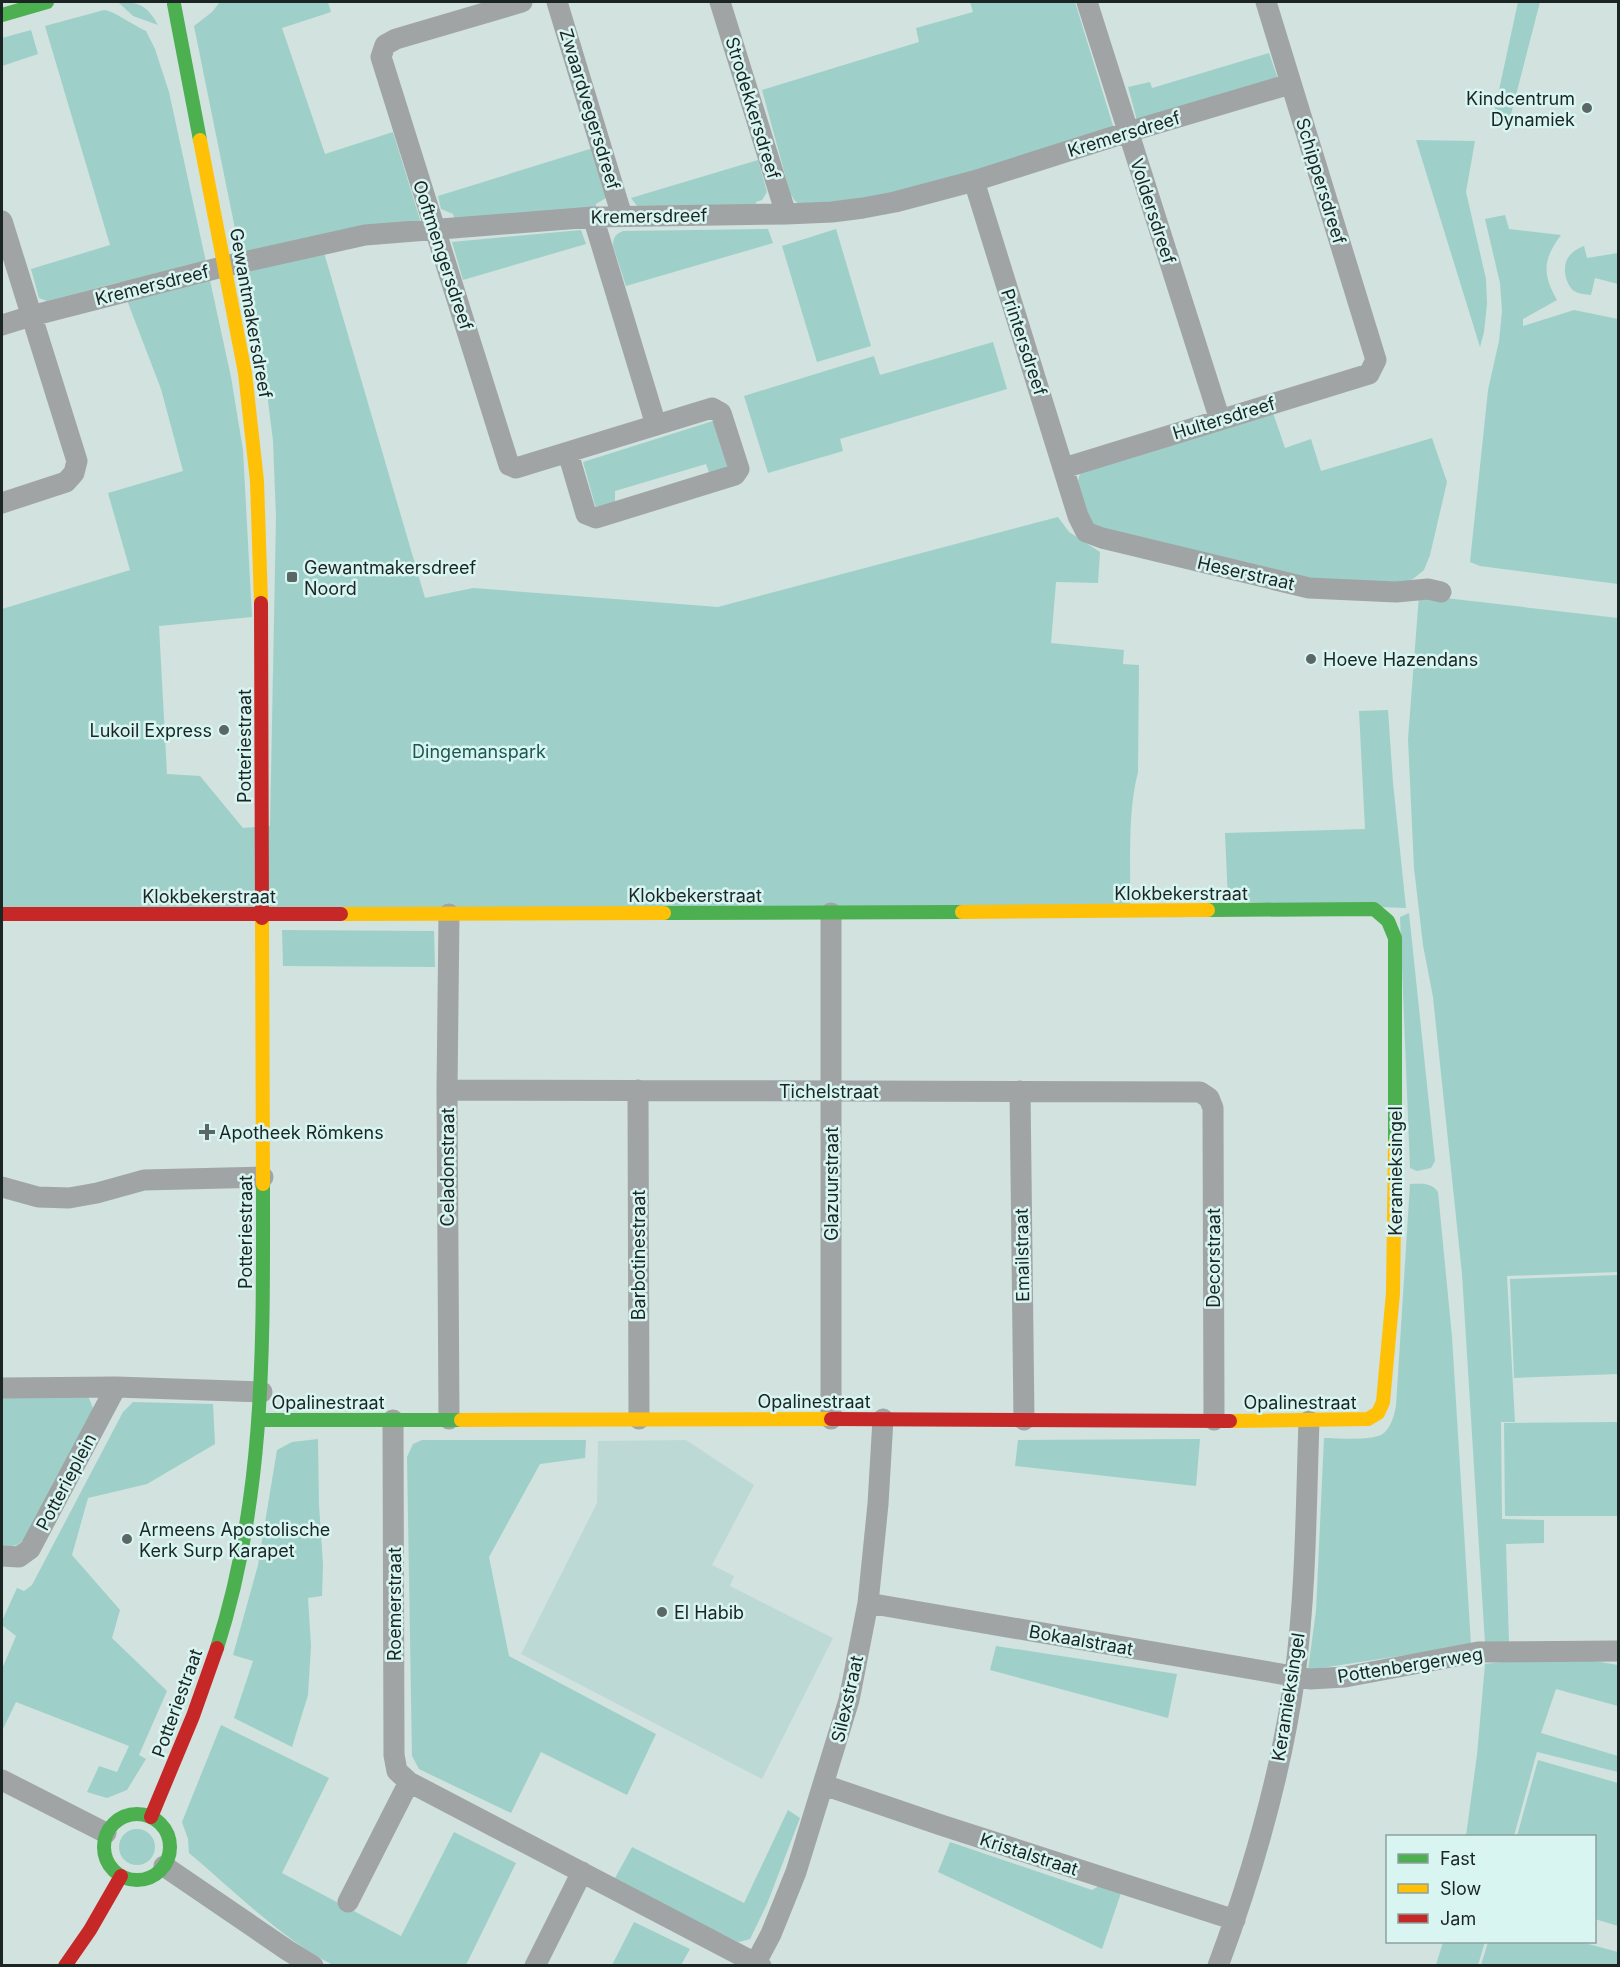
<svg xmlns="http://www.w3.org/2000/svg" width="1620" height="1967" viewBox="0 0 1620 1967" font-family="Inter,sans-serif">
  <rect width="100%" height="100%" fill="#d1e2df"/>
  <path fill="#bdd9d6" d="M 686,1440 L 754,1485 L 712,1565 L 734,1576 L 730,1586 L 833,1638 L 762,1779 L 521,1654 L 597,1503 L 598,1441 Z"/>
  <path fill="#9ed0c9" d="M 118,2 C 138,1 148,6 158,25 L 133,16 Z
    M 220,2 L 328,2 L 331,12 L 282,28 L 325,154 L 393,132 L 421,223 L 320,239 L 425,598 L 473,588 L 718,607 L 1058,517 L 1069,532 L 1100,552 L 1098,583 L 1056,582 L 1051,643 L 1124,650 L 1123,664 L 1139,665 L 1138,772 C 1127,814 1131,867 1130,911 L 2,913 L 2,609 L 130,570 L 108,493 L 183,471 L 161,389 L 120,282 L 47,301 L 39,298 L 31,269 L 110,245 L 45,26 L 104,10 C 112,10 135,26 146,31 L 155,49 L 169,92 L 231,377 L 243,450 L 252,617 L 159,626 L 167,774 L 200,776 L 243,828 L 270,826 L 276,517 L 273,441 L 265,377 L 194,26 L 212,12 Z
    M 970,2 L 1075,2 L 1114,129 L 911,191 L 802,206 L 795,201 L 790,193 L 762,90 L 919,42 L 916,28 L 973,12 Z
    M 1518,2 L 1540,2 L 1510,118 L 1493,118 Z
    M 31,30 L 38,54 L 2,66 L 2,38 Z
    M 1269,53 L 1279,82 L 1138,124 L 1128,87 L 1150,82 L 1152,88 Z
    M 1416,140 L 1475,141 L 1466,192 L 1486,279 L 1487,304 L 1484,332 L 1480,347 Z
    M 593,148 L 607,194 L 606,198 L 596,204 L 596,209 L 454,218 L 453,214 L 441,209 L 438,196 Z
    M 758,160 L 767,192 L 762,200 L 756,202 L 756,207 L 637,206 L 631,198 Z
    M 1505,215 L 1509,229 L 1561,235 C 1543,259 1542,274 1557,300 L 1523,319 L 1523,326 L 1574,310 L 1618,319 L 1618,584 L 1480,566 L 1470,562 L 1488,390 L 1499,341 L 1502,311 L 1500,283 L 1485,219 Z
    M 768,229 L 773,243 L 626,286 L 613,246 C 613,237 616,234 623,231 Z
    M 836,229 L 871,346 L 817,362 L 782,246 Z
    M 581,230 L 586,244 L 463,280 L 452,242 Z
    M 1584,246 L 1587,258 L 1618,253 L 1618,284 L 1595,278 L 1591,295 C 1586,294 1580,294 1576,292 C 1571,290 1569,285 1567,281 C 1561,263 1568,252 1584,246 Z
    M 993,342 L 1007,389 L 840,439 L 843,451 L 768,473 L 744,396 L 874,356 L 880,375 Z
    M 1272,410 L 1285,448 L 1311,439 L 1321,471 L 1432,438 L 1447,482 L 1430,555 L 1424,570 L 1413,579 L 1401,584 L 1312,581 L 1103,535 L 1089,519 L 1078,482 L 1079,476 L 1083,470 Z
    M 713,421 L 729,472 L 711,478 L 706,464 L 615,491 L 615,507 L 597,512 L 583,462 Z
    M 1419,595 L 1618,618 L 1618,1272 L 1507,1276 L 1515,1422 L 1501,1422 L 1502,1519 L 1544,1520 L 1544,1543 L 1506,1544 L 1509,1643 L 1485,1643 L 1462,1274 L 1433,997 L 1423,945 L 1414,868 L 1408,739 Z
    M 1388,710 L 1393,783 L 1406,908 L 1228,901 L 1225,833 L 1365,829 L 1359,711 Z
    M 1409,913 L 1435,1161 L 1431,1168 L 1417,1171 L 1410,1168 L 1400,917 Z
    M 282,930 L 434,931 L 435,967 L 283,966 Z
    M 1410,1184 C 1421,1184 1431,1182 1438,1192 L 1452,1337 L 1471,1645 L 1308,1670 L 1316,1611 L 1324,1438 C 1338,1438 1376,1442 1385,1432 C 1392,1425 1394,1415 1396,1406 Z
    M 1618,1275 L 1618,1374 L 1514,1378 L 1510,1279 Z
    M 2,1393 L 88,1396 L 93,1408 L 91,1415 L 25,1539 L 17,1545 L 2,1548 Z
    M 133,1402 L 213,1404 L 215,1444 L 147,1484 L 88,1498 L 72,1555 L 120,1610 L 112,1638 L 167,1691 L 139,1755 L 146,1759 L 127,1790 L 107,1798 L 87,1792 L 99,1766 L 117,1772 L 129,1746 L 16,1702 L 2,1731 L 2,1669 L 16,1636 L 2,1625 L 2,1621 L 17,1588 L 24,1591 L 32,1585 L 123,1412 Z
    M 1618,1422 L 1618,1516 L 1505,1516 L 1504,1423 Z
    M 318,1439 L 319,1505 L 323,1565 L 322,1596 L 308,1598 L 311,1646 L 308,1695 L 292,1747 L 234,1718 L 253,1661 L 233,1655 L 258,1565 L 277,1450 L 292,1442 Z
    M 1200,1439 L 1196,1486 L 1015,1466 L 1018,1440 Z
    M 422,1440 L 586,1440 L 585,1458 L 540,1464 L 489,1557 L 509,1656 L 656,1734 L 627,1795 L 541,1752 L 511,1813 L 427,1773 L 419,1769 L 412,1756 L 407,1457 L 413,1444 Z
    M 996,1646 L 1177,1674 L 1168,1718 L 990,1670 Z
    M 1518,1660 L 1589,1660 L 1618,1665 L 1618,1706 L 1556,1689 L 1541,1733 L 1618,1756 L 1618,1772 L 1537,1752 L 1514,1836 L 1466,1836 L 1477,1755 L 1485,1664 Z
    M 221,1725 L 329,1778 L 282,1873 L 401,1936 L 454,1832 L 516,1863 L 466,1965 L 333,1965 C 283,1940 233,1890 189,1853 L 188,1839 L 182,1822 Z
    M 1538,1760 L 1618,1783 L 1618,1926 L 1595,1919 L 1594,1836 L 1517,1836 Z
    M 788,1810 L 800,1818 L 767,1904 L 750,1939 L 739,1942 L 734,1940 L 614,1880 L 632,1847 L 744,1903 Z
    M119 1847a18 18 0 1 1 36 0a18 18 0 1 1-36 0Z
    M 950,1842 L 1092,1890 L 1099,1886 L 1121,1893 L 1102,1949 L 938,1872 Z
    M 634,1922 L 690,1949 L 681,1965 L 612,1965 Z
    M 1443,1942 L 1485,1942 L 1478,1965 L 1436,1965 Z
    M 1488,1942 L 1581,1942 L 1618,1952 L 1618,1965 L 1481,1965 Z"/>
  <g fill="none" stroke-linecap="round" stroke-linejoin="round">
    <path stroke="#a1a4a4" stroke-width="21" d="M 522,2 L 396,39 L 385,45 L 381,57 L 509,465 L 516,468 L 712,408 L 721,413 L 739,469 L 735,475 L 596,518 L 586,514 L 568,453
      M 557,2 L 622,216
      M 720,2 L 786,214
      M 1087,2 L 1220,420
      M 974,181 L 1078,516 L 1086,532 L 1102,538 L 1309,588 L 1396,592 L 1428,589 L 1441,592
      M 593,217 L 656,425
      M 2,221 L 77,461 L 74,473 L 66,482 L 2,503
      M 2,325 L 31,316 L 226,266 L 365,235 L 593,217 L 786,214 L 832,212 L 863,208 L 895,202 L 974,181 L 1128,132 L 1290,84
      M 1064,468 L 1369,374 L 1376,360 L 1266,2
      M 831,913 L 831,1419
      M 447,1090 L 1200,1092 L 1209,1098 L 1213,1108 L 1214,1420
      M 638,1090 L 639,1419
      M 1020,1091 L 1024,1420
      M 2,1187 L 38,1197 L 69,1198 L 97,1193 L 144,1180 L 263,1177
      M 2,1388 L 116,1387 L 262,1392
      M 449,1419 L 447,1090 L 449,914
      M 393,1420 L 394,1755 L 397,1771 L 409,1782 L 761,1966
      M 2,1556 L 19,1557 L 30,1549 L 116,1387
      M 868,1603 L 1310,1679 L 1345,1677 L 1478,1652 L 1618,1651
      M 2,1780 L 106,1833
      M 824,1785 L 941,1825 L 1235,1920
      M 164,1866 L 287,1950 L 313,1966
      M 348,1902 L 409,1782
      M 535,1966 L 582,1872
      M 754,1966 L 771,1934 L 796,1872 L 849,1700 L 868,1603 L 878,1504 L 883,1419
      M 1218,1966 C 1253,1872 1281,1774 1295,1675 C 1306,1591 1306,1506 1309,1421"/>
    <path stroke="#4caf50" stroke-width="14" d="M 174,4 L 200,140
      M 2,15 L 47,2
      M 1208,910 L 1374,909 L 1388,921 L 1395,938 L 1395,1143
      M 664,913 L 962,912
      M 260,1420 L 461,1420
      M 217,1648 C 266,1495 263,1342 263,1184
      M104 1847a33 33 0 1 1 66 0a33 33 0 1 1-66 0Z"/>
    <path stroke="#ffc107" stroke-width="14" d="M 200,140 L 245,373 L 257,481 L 261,603
      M 962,912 L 1208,910
      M 341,914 L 664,913
      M 262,918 L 263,1184
      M 461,1420 L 831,1419
      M 1230,1421 L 1368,1419 L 1378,1413 L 1383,1402 L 1393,1293 L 1395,1143"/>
    <path stroke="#c62828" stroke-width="14" d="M 261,603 L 262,918
      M 2,914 L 341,914
      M 831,1419 L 1230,1421
      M 151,1817 L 193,1716 L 217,1648
      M 65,1966 L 90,1930 L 121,1876"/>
  </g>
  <g fill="#5a6765" stroke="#d8f5f1" stroke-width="2">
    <circle cx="1587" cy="108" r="6"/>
    <rect x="286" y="571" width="12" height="12" rx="3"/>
    <circle cx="1311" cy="659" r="6"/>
    <circle cx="224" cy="730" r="6"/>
    <path d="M204 1123h6v6h6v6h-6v6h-6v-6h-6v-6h6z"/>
    <circle cx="127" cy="1539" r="6"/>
    <circle cx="662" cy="1612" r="6"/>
  </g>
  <g text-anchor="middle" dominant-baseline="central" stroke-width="5" stroke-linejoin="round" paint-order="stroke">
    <g font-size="18" fill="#1a2524" stroke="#d8f5f1" text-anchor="start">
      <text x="1575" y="98" text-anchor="end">Kindcentrum<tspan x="1575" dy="21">Dynamiek</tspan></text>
      <text x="304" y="567">Gewantmakersdreef<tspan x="304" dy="21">Noord</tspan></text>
      <text x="1323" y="659">Hoeve Hazendans</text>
      <text x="212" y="730" text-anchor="end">Lukoil Express</text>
      <text x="219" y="1132">Apotheek Römkens</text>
      <text x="139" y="1529">Armeens Apostolische<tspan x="139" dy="21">Kerk Surp Karapet</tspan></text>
      <text x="674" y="1612">El Habib</text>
    </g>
    <g font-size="18" fill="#1a2524" stroke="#d8f5f1">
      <text transform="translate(753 108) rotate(73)">Strodekkersdreef</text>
      <text transform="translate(590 109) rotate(73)">Zwaardvegersdreef</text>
      <text transform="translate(1124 134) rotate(-17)">Kremersdreef</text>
      <text transform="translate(1321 181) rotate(73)">Schippersdreef</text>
      <text transform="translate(1153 211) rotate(72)">Voldersdreef</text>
      <text transform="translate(649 216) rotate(-1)">Kremersdreef</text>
      <text transform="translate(443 255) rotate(72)">Ooftmengersdreef</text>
      <text transform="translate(152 285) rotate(-14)">Kremersdreef</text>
      <text transform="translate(251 313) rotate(80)">Gewantmakersdreef</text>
      <text transform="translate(1024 342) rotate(72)">Printersdreef</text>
      <text transform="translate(1224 418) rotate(-17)">Hultersdreef</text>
      <text transform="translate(1246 573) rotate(13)">Heserstraat</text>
      <text transform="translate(244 746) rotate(-90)">Potteriestraat</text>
      <text x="1181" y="893">Klokbekerstraat</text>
      <text x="695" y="895">Klokbekerstraat</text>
      <text x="209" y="896">Klokbekerstraat</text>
      <text x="829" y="1091">Tichelstraat</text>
      <text transform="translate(447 1167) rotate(-90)">Celadonstraat</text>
      <text transform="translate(1395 1171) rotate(-90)">Keramieksingel</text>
      <text transform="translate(831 1184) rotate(-90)">Glazuurstraat</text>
      <text transform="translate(245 1232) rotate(-90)">Potteriestraat</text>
      <text transform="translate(638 1255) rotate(-90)">Barbotinestraat</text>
      <text transform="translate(1022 1255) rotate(-91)">Emailstraat</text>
      <text transform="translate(1213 1258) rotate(-90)">Decorstraat</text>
      <text x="814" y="1401">Opalinestraat</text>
      <text x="328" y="1402">Opalinestraat</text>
      <text x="1300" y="1402">Opalinestraat</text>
      <text transform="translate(66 1482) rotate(-62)">Potterieplein</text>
      <text transform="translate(394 1604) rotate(-90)">Roemerstraat</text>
      <text transform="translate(1081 1640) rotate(10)">Bokaalstraat</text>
      <text transform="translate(1410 1665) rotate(-9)">Pottenbergerweg</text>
      <text transform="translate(1288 1697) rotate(-81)">Keramieksingel</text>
      <text transform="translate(847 1699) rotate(-77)">Silexstraat</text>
      <text transform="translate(177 1703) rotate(-70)">Potteriestraat</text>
      <text transform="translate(1029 1854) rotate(18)">Kristalstraat</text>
    </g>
    <g font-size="18" fill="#1e5751" stroke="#d8f5f1">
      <text x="479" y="751">Dingemanspark</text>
    </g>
  </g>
  <rect width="1620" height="1967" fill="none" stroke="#1a2524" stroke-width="6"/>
  <rect x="1386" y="1835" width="210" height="108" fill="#d8f5f1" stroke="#8ca29f" stroke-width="1.5"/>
  <rect x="1398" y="1854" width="30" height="9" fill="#4caf50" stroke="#8ca29f" stroke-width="1.5"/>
  <text x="1440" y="1865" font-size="18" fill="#1a2524">Fast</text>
  <rect x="1398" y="1884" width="30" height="9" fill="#ffc107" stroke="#8ca29f" stroke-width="1.5"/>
  <text x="1440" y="1895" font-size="18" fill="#1a2524">Slow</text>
  <rect x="1398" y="1914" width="30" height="9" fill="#c62828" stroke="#8ca29f" stroke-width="1.5"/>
  <text x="1440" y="1925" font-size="18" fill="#1a2524">Jam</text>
</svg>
